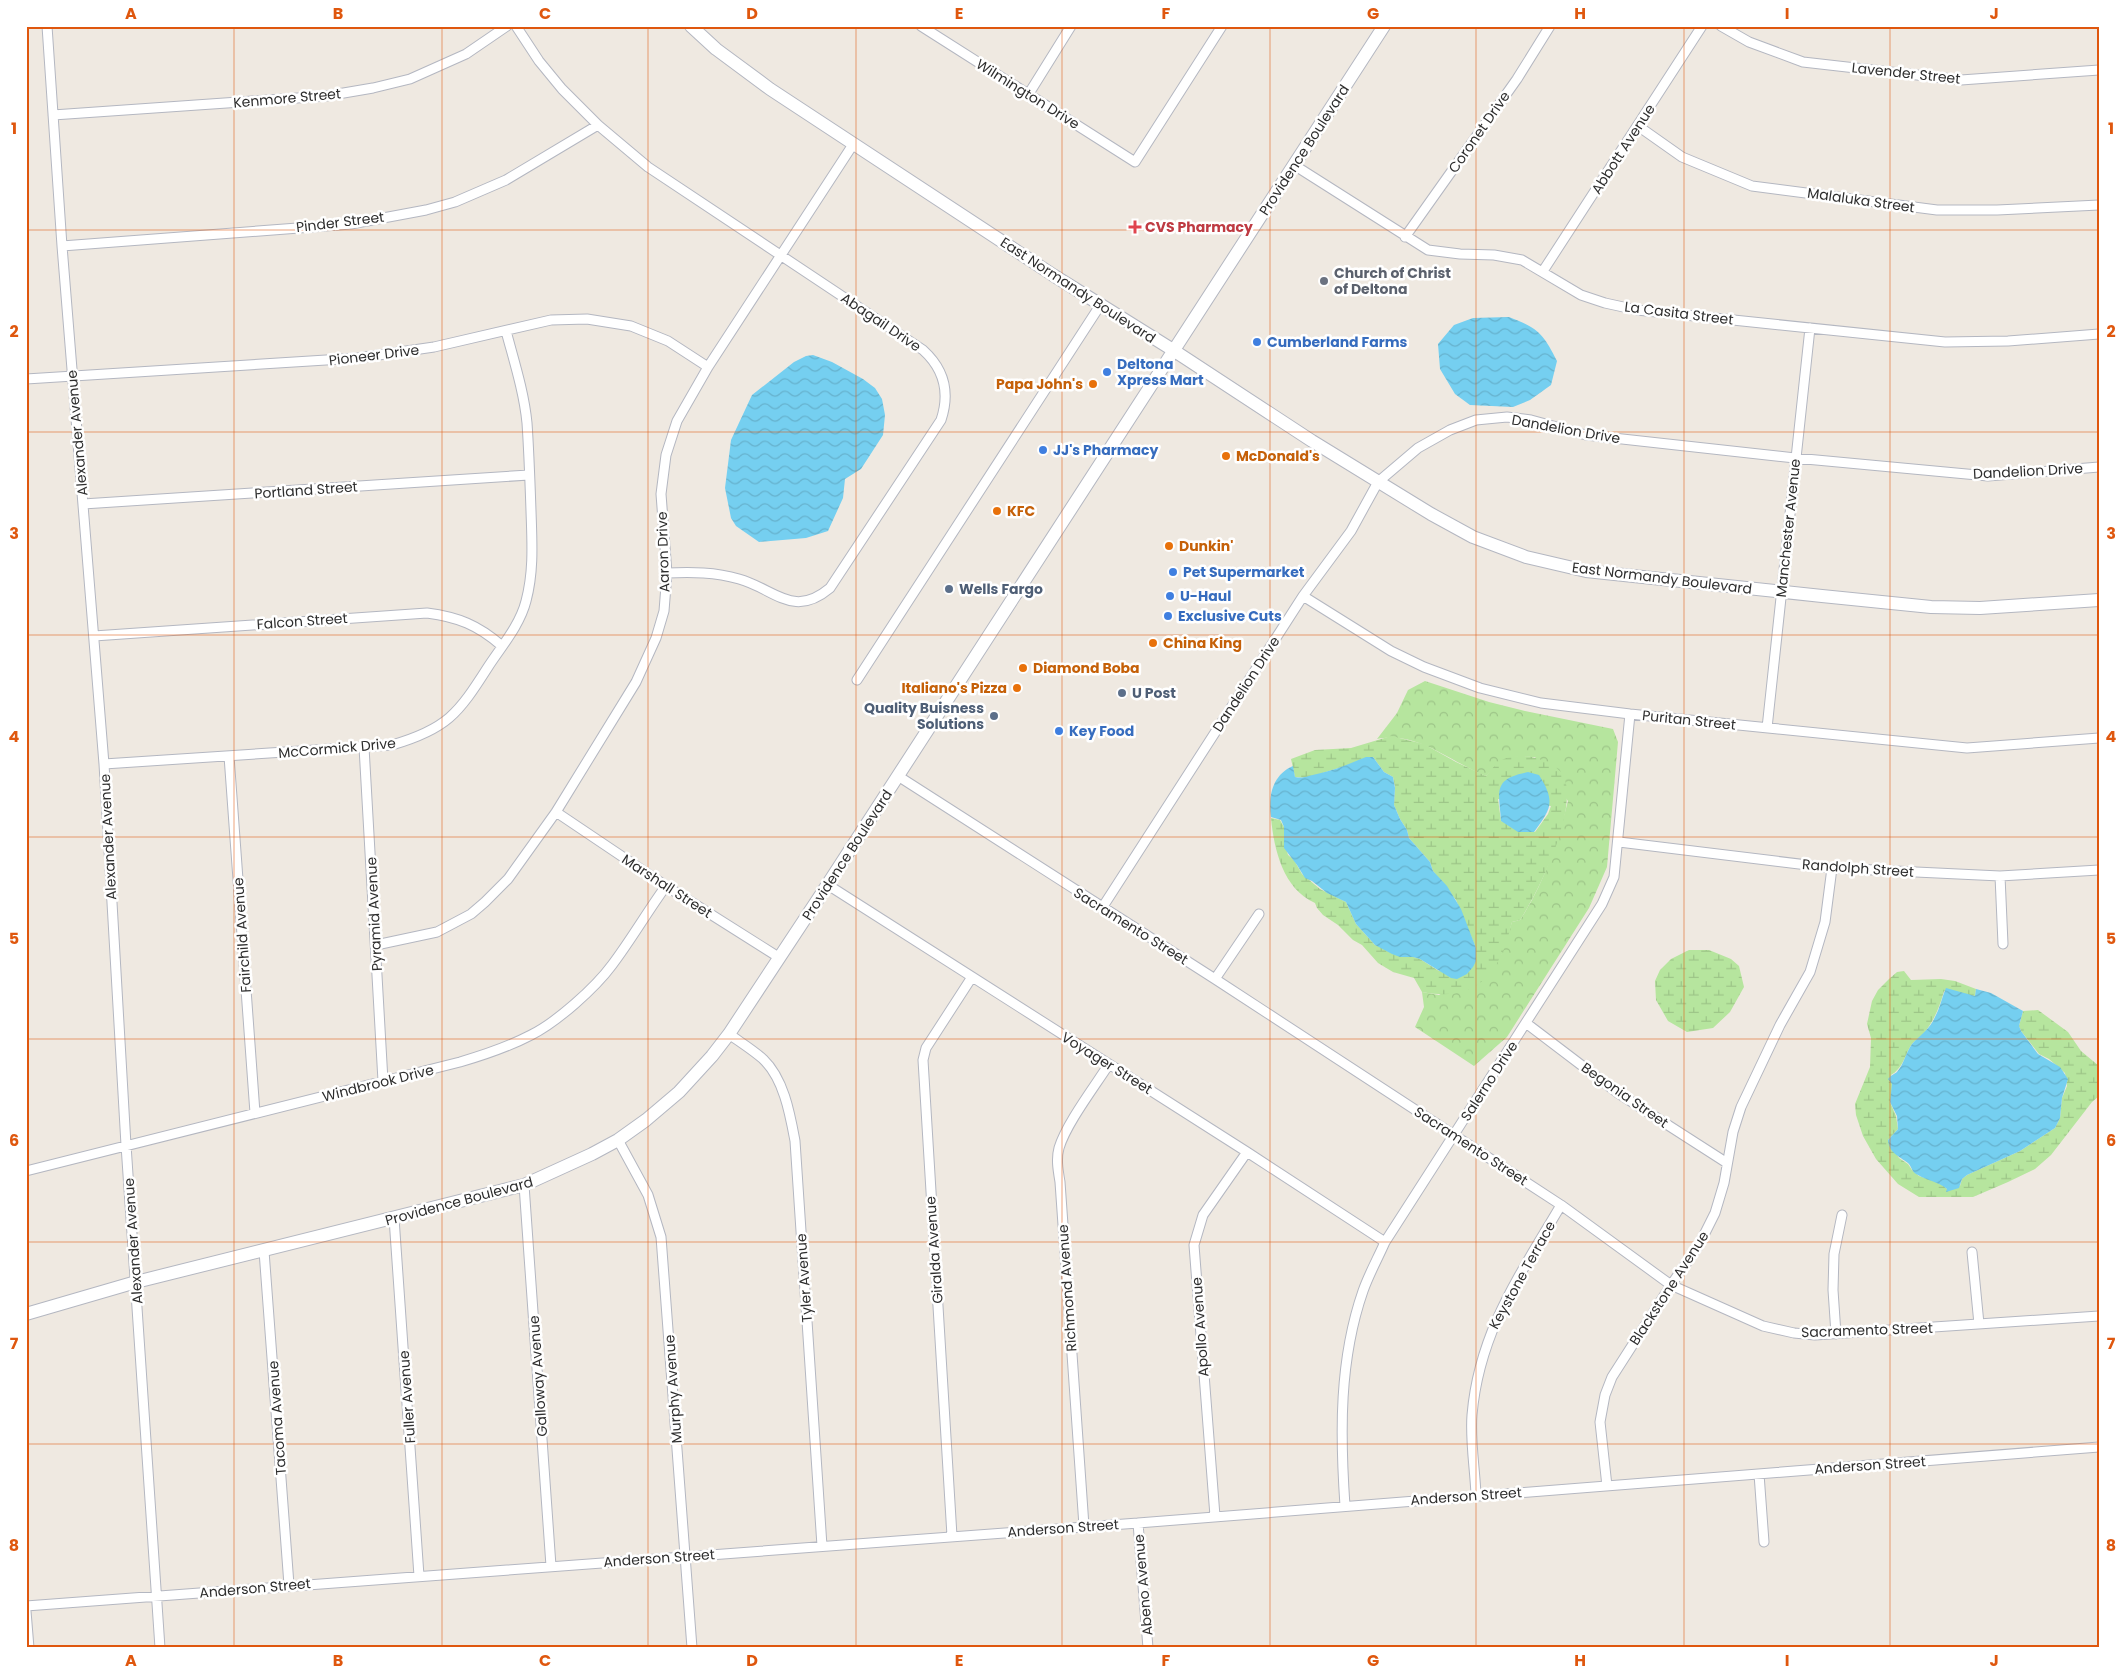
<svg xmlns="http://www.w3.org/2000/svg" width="2125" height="1674" viewBox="0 0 2125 1674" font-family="Poppins,sans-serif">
  <defs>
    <pattern id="forest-crowns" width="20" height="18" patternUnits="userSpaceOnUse" patternTransform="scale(1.25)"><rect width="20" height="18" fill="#b6e59e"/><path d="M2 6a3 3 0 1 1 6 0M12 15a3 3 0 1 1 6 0" fill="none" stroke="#9dc588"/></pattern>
    <pattern id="wetland-marsh" width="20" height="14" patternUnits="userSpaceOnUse" patternTransform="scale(1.25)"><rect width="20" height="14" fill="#b6e59e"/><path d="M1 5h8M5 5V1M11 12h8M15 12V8" fill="none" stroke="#9dc588"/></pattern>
    <pattern id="water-waves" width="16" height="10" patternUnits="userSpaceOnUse" patternTransform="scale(1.25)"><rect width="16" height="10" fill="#75cff0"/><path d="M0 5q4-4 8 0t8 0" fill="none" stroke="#66b2ce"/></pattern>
  </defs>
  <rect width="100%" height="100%" fill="#efe9e1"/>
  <path fill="url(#forest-crowns)" d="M 1425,681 L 1489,702 L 1525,711 L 1613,729 L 1618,742 L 1607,867 L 1589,908 L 1507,1037 L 1474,1066 L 1415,1027 L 1424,1007 L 1422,992 L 1439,995 L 1501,955 L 1512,922 L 1520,920 C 1544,884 1557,843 1568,801 L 1535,757 C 1507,756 1505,756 1486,776 C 1450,762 1417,730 1377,739 L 1397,713 L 1408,690 Z"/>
  <path fill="url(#wetland-marsh)" fill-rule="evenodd" d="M 1391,736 L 1424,744 L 1456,762 L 1486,776 C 1490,771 1495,765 1499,762 C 1507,755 1527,755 1536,758 C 1545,761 1561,768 1564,777 C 1578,811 1539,891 1520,920 L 1512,922 C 1509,933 1506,946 1501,956 C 1484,990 1459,999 1422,992 L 1414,978 L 1393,972 L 1378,963 L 1362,945 L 1353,940 L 1338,925 L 1323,915 L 1317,908 L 1315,903 C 1283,889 1274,849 1271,818 L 1280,820 L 1284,827 L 1284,840 L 1288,855 L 1294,860 L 1302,874 L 1320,889 L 1346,902 L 1356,924 L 1375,945 L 1420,959 L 1439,971 L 1476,948 L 1456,900 L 1433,871 L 1430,862 L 1409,838 L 1407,830 L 1400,819 L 1394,805 L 1395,787 L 1393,777 L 1384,772 L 1373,757 L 1307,778 L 1295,777 L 1291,759 L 1315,750 L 1351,748 ZM 1498,799 L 1551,806 L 1548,814 L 1535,832 L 1501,821 Z
    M 1689,950 L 1709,950 L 1731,959 L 1739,966 L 1744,987 L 1730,1012 L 1713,1028 L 1687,1032 L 1668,1021 L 1656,1000 L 1655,981 L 1660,970 L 1671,959 Z
    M 1904,971 L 1911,980 L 1941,979 L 1955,981 L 1976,989 L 1975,996 L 1944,991 C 1940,1006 1934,1021 1924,1033 C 1920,1038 1913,1041 1910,1047 C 1905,1056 1902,1069 1891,1075 L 1893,1089 L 1890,1102 L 1896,1116 L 1898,1129 L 1888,1140 L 1899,1158 L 1908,1164 L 1912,1170 L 1919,1176 L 1940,1183 L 1947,1189 L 1960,1186 L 1962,1179 L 1967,1175 L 2020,1151 L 2055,1128 L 2060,1118 L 2062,1098 L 2067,1086 L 2065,1073 L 2049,1059 L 2039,1054 L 2021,1031 L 2019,1026 L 2023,1011 L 2038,1010 L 2068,1032 L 2081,1051 L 2099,1066 L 2099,1096 L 2092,1102 L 2051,1155 L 2035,1169 L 2008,1182 L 1973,1197 L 1919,1197 L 1898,1184 L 1876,1159 L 1863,1136 L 1856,1115 L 1855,1104 L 1870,1067 L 1871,1038 L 1867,1024 L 1872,1001 L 1878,990 L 1889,979 L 1897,972 Z"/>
  <path fill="url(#water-waves)" d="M 1509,317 C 1538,328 1543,333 1557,361 L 1551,385 L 1530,400 L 1513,407 L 1470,405 L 1455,394 L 1440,369 L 1438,344 L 1454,325 L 1473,318 Z
    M 813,355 L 832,362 L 863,379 L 875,388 L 882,399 L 885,415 L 883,435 L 861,469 L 845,479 L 843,498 L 828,531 L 806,538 L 759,542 L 736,526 L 731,518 L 725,488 L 731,440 L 752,395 L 794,362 L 806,356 Z
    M 1366,757 L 1373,757 L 1384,772 L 1393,777 L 1395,788 L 1394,805 L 1400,819 L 1407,830 L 1409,838 L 1430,862 L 1433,871 L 1447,886 L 1461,909 L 1476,948 L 1476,961 L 1473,967 L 1467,974 L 1457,979 L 1451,978 L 1420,959 L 1413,957 L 1400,957 L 1392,954 L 1375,945 L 1356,924 L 1346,902 L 1327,893 L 1312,881 L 1305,878 L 1297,865 L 1284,848 L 1284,827 L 1281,820 L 1271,817 C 1268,797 1272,775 1293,766 L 1295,777 C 1305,779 1309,775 1317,774 C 1335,770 1349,764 1366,757 Z
    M 1528,772 L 1539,775 C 1556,802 1551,809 1534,832 L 1518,832 L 1501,821 C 1499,791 1492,779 1528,772 Z
    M 1946,988 L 1975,996 L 1976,989 L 1991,993 L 2023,1011 L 2019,1026 L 2021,1031 L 2038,1054 L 2060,1067 L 2068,1079 L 2062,1098 L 2060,1118 L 2055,1128 L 2020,1151 L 1967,1175 L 1962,1179 L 1959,1188 L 1946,1192 L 1947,1189 C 1937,1181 1928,1181 1918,1175 C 1912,1173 1912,1167 1908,1163 C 1899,1156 1889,1153 1888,1140 L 1898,1129 L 1897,1116 L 1890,1102 L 1892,1084 L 1888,1079 C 1891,1075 1893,1075 1897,1072 C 1904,1064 1906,1052 1912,1044 C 1920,1035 1930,1029 1935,1017 C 1940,1008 1942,997 1946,988 Z"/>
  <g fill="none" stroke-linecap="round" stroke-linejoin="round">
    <defs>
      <path id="street" d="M 47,26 L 62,246 L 104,764 L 126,1145 L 160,1648
        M 516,26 L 539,61 L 562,89 L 598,125 L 648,167 L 923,350 C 944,369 950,393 941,420 L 830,588 C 793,619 775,589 739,579 C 715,572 692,572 667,573
        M 921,26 L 1135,162 L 1222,26
        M 1721,26 L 1749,42 L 1803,62 L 1961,80 L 2099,70
        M 1028,95 L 1071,26
        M 53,115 L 326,96 L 373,88 L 410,79 L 466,54 L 507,26
        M 1638,126 L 1682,157 L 1752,186 L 1937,210 L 1997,210 L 2099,205
        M 1294,165 L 1428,250 L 1460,254 L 1494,255 L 1522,260 L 1581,295 L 1605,303 L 1637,310 L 1945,342 L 2008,341 L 2099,334
        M 1405,237 L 1517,79 L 1550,26
        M 62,246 L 351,224 L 426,210 L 455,202 L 506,180 L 598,125
        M 1543,271 L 1702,26
        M 26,379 L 358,358 L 434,347 L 551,320 L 587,319 L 631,326 L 668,341 L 708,367
        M 83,504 L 529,475
        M 1303,596 L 1391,651 L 1424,667 L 1480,688 L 1541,703 L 1630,714 L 1967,748 L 2099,738
        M 94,636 L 427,613 C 458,617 478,625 502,646
        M 857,680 L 1101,304
        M 1767,728 L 1810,328
        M 364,747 L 383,1081
        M 229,756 L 255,1113
        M 104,764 L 392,745 C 447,729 458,714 488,667 C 501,647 520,625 526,601 C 534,571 532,542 531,511 C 530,482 529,452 527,423 C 524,392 514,361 506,331
        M 898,776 L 1215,979 L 1561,1205 L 1671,1285 L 1763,1326 L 1794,1333 L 1815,1335 L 2099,1316
        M 556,812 L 666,886 L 780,958
        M 1619,842 L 1832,868 L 2000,876 L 2099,870
        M 2000,876 L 2003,944
        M 828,885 L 1247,1152 L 1385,1242
        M 1102,908 L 1303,596 L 1351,531 L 1378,482 L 1418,448 L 1450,430 L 1476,420 L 1507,417 L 1531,420 L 1586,435 L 1795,458 L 1988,476 L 2099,467
        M 376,945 L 437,932 L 471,914 L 485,902 L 508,879 L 556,812 L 636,682 L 656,638 L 664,611 L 667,573 L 661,494 L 666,455 L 677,421 L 708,367 L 854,143
        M 1215,979 L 1259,914
        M 1526,1023 L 1618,1093 L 1727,1163
        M 729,1034 C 740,1042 753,1050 763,1059 C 784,1079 790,1114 795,1141 L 822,1546
        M 618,1140 L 648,1195 L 661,1237 L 692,1648
        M 26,1171 L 460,1062 C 484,1055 508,1047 531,1035 C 557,1022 595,988 612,965 C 631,940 647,912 666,886
        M 524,1185 L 551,1566
        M 394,1218 L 419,1576
        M 264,1251 L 289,1585
        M 1972,1252 L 1979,1324
        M 1836,1334 L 1833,1290 L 1834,1254 L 1842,1215
        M 1759,1474 L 1764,1542
        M 1607,1486 L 1600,1422 L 1605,1395 L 1612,1377 L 1671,1285 L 1699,1245 L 1715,1213 L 1724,1183 L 1733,1132 L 1741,1107 L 1780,1025 L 1810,972 L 1825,922 L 1832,868
        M 1476,1495 C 1475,1469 1470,1441 1472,1415 C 1479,1332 1520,1275 1561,1205
        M 1345,1506 C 1340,1433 1339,1360 1363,1291 C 1369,1274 1378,1258 1385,1242 L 1602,904 L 1614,877 L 1630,714
        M 1215,1516 L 1194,1245 L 1203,1215 L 1247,1152
        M 1138,1523 L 1148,1648
        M 1084,1526 L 1060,1182 C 1058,1170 1056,1159 1059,1148 C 1066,1124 1095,1086 1109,1064
        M 952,1536 L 923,1060 L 926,1048 L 972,977
        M 26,1606 L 1138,1523 L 2099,1447
        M 26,1611 L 29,1648"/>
      <path id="secondary" d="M 691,26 L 716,49 L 770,89 L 1053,275 L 1173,350 L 1312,441 L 1431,514 L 1473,537 L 1526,557 L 1586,571 L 1822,596 L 1931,607 L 1980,608 L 2099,600
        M 26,1314 L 136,1282 L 524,1185 L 592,1154 L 618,1140 L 646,1120 L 679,1092 L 712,1056 L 729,1034 L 822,893 L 1384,26"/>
    </defs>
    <use href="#street" stroke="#b4b7c1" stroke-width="11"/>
    <use href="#secondary" stroke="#b4b7c1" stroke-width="14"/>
    <use href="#street" stroke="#fff" stroke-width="9"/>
    <use href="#secondary" stroke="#fff" stroke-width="12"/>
  </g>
  <path fill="none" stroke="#df570e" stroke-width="1" stroke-opacity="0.55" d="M 234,26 L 234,1648M 442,26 L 442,1648M 648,26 L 648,1648M 856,26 L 856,1648M 1062,26 L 1062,1648M 1270,26 L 1270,1648M 1476,26 L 1476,1648M 1684,26 L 1684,1648M 1890,26 L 1890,1648M 26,230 L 2099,230M 26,432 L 2099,432M 26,635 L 2099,635M 26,837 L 2099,837M 26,1039 L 2099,1039M 26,1242 L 2099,1242M 26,1444 L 2099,1444"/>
  <path fill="#e0444e" stroke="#fff" stroke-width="2" d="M1132.5 219.5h5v5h5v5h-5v5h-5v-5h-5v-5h5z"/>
  <circle fill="#6b7280" stroke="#fff" stroke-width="2" cx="1324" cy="281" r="5"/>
  <g fill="#3f7fe0" stroke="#fff" stroke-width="2">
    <circle cx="1257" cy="342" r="5"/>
    <circle cx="1107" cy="372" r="5"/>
    <circle cx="1043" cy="450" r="5"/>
    <circle cx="1173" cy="572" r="5"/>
    <circle cx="1170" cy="596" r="5"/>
    <circle cx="1168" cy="616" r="5"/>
    <circle cx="1059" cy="731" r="5"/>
  </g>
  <g fill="#e8710a" stroke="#fff" stroke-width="2">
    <circle cx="1093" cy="384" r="5"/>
    <circle cx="1226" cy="456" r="5"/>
    <circle cx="997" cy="511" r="5"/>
    <circle cx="1169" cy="546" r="5"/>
    <circle cx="1153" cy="643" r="5"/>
    <circle cx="1023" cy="668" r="5"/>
    <circle cx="1017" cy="688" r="5"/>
  </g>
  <g fill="#5c6f8a" stroke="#fff" stroke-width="2">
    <circle cx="949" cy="589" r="5"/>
    <circle cx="1122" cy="693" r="5"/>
    <circle cx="994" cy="716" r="5"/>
  </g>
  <g text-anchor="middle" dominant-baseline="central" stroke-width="5" stroke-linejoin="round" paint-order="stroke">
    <g font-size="14" fill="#2e2e2e" stroke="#fff">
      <text transform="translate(1906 73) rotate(6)">Lavender Street</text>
      <text transform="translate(1028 94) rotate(32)">Wilmington Drive</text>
      <text transform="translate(287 98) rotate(-5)">Kenmore Street</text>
      <text transform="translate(1479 132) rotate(-55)">Coronet Drive</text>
      <text transform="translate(1623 149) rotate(-57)">Abbott Avenue</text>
      <text transform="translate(1304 150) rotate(-57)">Providence Boulevard</text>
      <text transform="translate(1861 200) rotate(8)">Malaluka Street</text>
      <text transform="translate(340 222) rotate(-7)">Pinder Street</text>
      <text transform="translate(1078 290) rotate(33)">East Normandy Boulevard</text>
      <text transform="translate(1679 313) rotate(7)">La Casita Street</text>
      <text transform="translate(881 322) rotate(34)">Abagail Drive</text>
      <text transform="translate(374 355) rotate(-7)">Pioneer Drive</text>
      <text transform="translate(1566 429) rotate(10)">Dandelion Drive</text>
      <text transform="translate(77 433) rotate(-95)">Alexander Avenue</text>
      <text transform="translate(2028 471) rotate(-3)">Dandelion Drive</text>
      <text transform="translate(306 490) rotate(-4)">Portland Street</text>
      <text transform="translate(1788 528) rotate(-84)">Manchester Avenue</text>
      <text transform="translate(663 552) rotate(-92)">Aaron Drive</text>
      <text transform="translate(1662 578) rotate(7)">East Normandy Boulevard</text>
      <text transform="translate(302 621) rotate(-4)">Falcon Street</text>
      <text transform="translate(1246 684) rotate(-57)">Dandelion Drive</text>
      <text transform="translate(1689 720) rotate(6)">Puritan Street</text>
      <text transform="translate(337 748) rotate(-5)">McCormick Drive</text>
      <text transform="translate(108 837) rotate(-93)">Alexander Avenue</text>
      <text transform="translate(847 855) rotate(-57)">Providence Boulevard</text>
      <text transform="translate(1858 868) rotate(4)">Randolph Street</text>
      <text transform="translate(667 886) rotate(33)">Marshall Street</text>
      <text transform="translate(374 914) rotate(-93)">Pyramid Avenue</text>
      <text transform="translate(1131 926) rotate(32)">Sacramento Street</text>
      <text transform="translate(242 935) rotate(-94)">Fairchild Avenue</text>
      <text transform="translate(1107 1063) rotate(32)">Voyager Street</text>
      <text transform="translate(1489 1081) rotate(-57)">Salerno Drive</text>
      <text transform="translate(378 1083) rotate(-14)">Windbrook Drive</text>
      <text transform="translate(1625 1095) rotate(35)">Begonia Street</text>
      <text transform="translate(1471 1146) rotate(33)">Sacramento Street</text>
      <text transform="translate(459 1201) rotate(-15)">Providence Boulevard</text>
      <text transform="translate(133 1241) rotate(-94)">Alexander Avenue</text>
      <text transform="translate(934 1250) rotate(-94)">Giralda Avenue</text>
      <text transform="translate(1522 1275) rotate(-61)">Keystone Terrace</text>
      <text transform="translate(804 1278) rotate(-94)">Tyler Avenue</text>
      <text transform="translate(1067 1288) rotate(-94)">Richmond Avenue</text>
      <text transform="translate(1669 1288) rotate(-57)">Blackstone Avenue</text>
      <text transform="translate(1200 1327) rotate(-94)">Apollo Avenue</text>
      <text transform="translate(1867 1330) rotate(-2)">Sacramento Street</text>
      <text transform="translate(538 1376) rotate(-94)">Galloway Avenue</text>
      <text transform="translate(673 1389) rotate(-94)">Murphy Avenue</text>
      <text transform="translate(407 1397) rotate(-94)">Fuller Avenue</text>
      <text transform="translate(277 1418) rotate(-94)">Tacoma Avenue</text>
      <text transform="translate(1870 1465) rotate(-4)">Anderson Street</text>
      <text transform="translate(1466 1496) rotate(-4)">Anderson Street</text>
      <text transform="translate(1063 1528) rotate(-4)">Anderson Street</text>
      <text transform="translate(659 1558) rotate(-4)">Anderson Street</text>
      <text transform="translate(1143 1585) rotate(-95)">Abeno Avenue</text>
      <text transform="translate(255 1588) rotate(-5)">Anderson Street</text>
    </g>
    <g font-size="14" font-weight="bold" fill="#be3a42" stroke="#fff" text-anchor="start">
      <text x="1145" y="227">CVS Pharmacy</text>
    </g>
    <g font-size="14" font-weight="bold" fill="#5b616d" stroke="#fff" text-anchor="start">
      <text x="1334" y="273">Church of Christ<tspan x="1334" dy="16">of Deltona</tspan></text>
    </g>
    <g font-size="14" font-weight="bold" fill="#366cbe" stroke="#fff" text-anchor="start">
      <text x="1267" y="342">Cumberland Farms</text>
      <text x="1117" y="364">Deltona<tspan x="1117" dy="16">Xpress Mart</tspan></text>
      <text x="1053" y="450">JJ's Pharmacy</text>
      <text x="1183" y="572">Pet Supermarket</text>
      <text x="1180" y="596">U-Haul</text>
      <text x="1178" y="616">Exclusive Cuts</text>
      <text x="1069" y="731">Key Food</text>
    </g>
    <g font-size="14" font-weight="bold" fill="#c56008" stroke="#fff" text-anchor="start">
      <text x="1083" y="384" text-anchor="end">Papa John's</text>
      <text x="1236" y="456">McDonald's</text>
      <text x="1007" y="511">KFC</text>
      <text x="1179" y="546">Dunkin'</text>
      <text x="1163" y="643">China King</text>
      <text x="1033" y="668">Diamond Boba</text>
      <text x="1007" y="688" text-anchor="end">Italiano's Pizza</text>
    </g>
    <g font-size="14" font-weight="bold" fill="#4e5e75" stroke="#fff" text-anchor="start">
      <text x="959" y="589">Wells Fargo</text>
      <text x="1132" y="693">U Post</text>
      <text x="984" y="708" text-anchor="end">Quality Buisness<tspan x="984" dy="16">Solutions</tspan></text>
    </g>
  </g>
  <rect width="2125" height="1674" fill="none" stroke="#ffffff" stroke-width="55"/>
  <rect x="28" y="28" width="2070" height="1618" fill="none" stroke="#df570e" stroke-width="2"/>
  <g font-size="16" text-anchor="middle" font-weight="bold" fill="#df570e">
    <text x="131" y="19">A</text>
    <text x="338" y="19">B</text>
    <text x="545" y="19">C</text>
    <text x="752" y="19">D</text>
    <text x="959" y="19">E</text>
    <text x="1166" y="19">F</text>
    <text x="1373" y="19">G</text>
    <text x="1580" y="19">H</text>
    <text x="1787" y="19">I</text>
    <text x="1994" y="19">J</text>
    <text x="14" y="134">1</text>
    <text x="2111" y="134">1</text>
    <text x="14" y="337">2</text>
    <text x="2111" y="337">2</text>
    <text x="14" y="539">3</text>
    <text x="2111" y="539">3</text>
    <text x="14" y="742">4</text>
    <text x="2111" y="742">4</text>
    <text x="14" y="944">5</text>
    <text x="2111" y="944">5</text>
    <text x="14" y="1146">6</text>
    <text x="2111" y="1146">6</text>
    <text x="14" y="1349">7</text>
    <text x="2111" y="1349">7</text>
    <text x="14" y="1551">8</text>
    <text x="2111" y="1551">8</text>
    <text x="131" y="1666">A</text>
    <text x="338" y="1666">B</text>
    <text x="545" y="1666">C</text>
    <text x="752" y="1666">D</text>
    <text x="959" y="1666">E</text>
    <text x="1166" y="1666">F</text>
    <text x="1373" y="1666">G</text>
    <text x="1580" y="1666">H</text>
    <text x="1787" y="1666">I</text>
    <text x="1994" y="1666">J</text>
  </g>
</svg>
